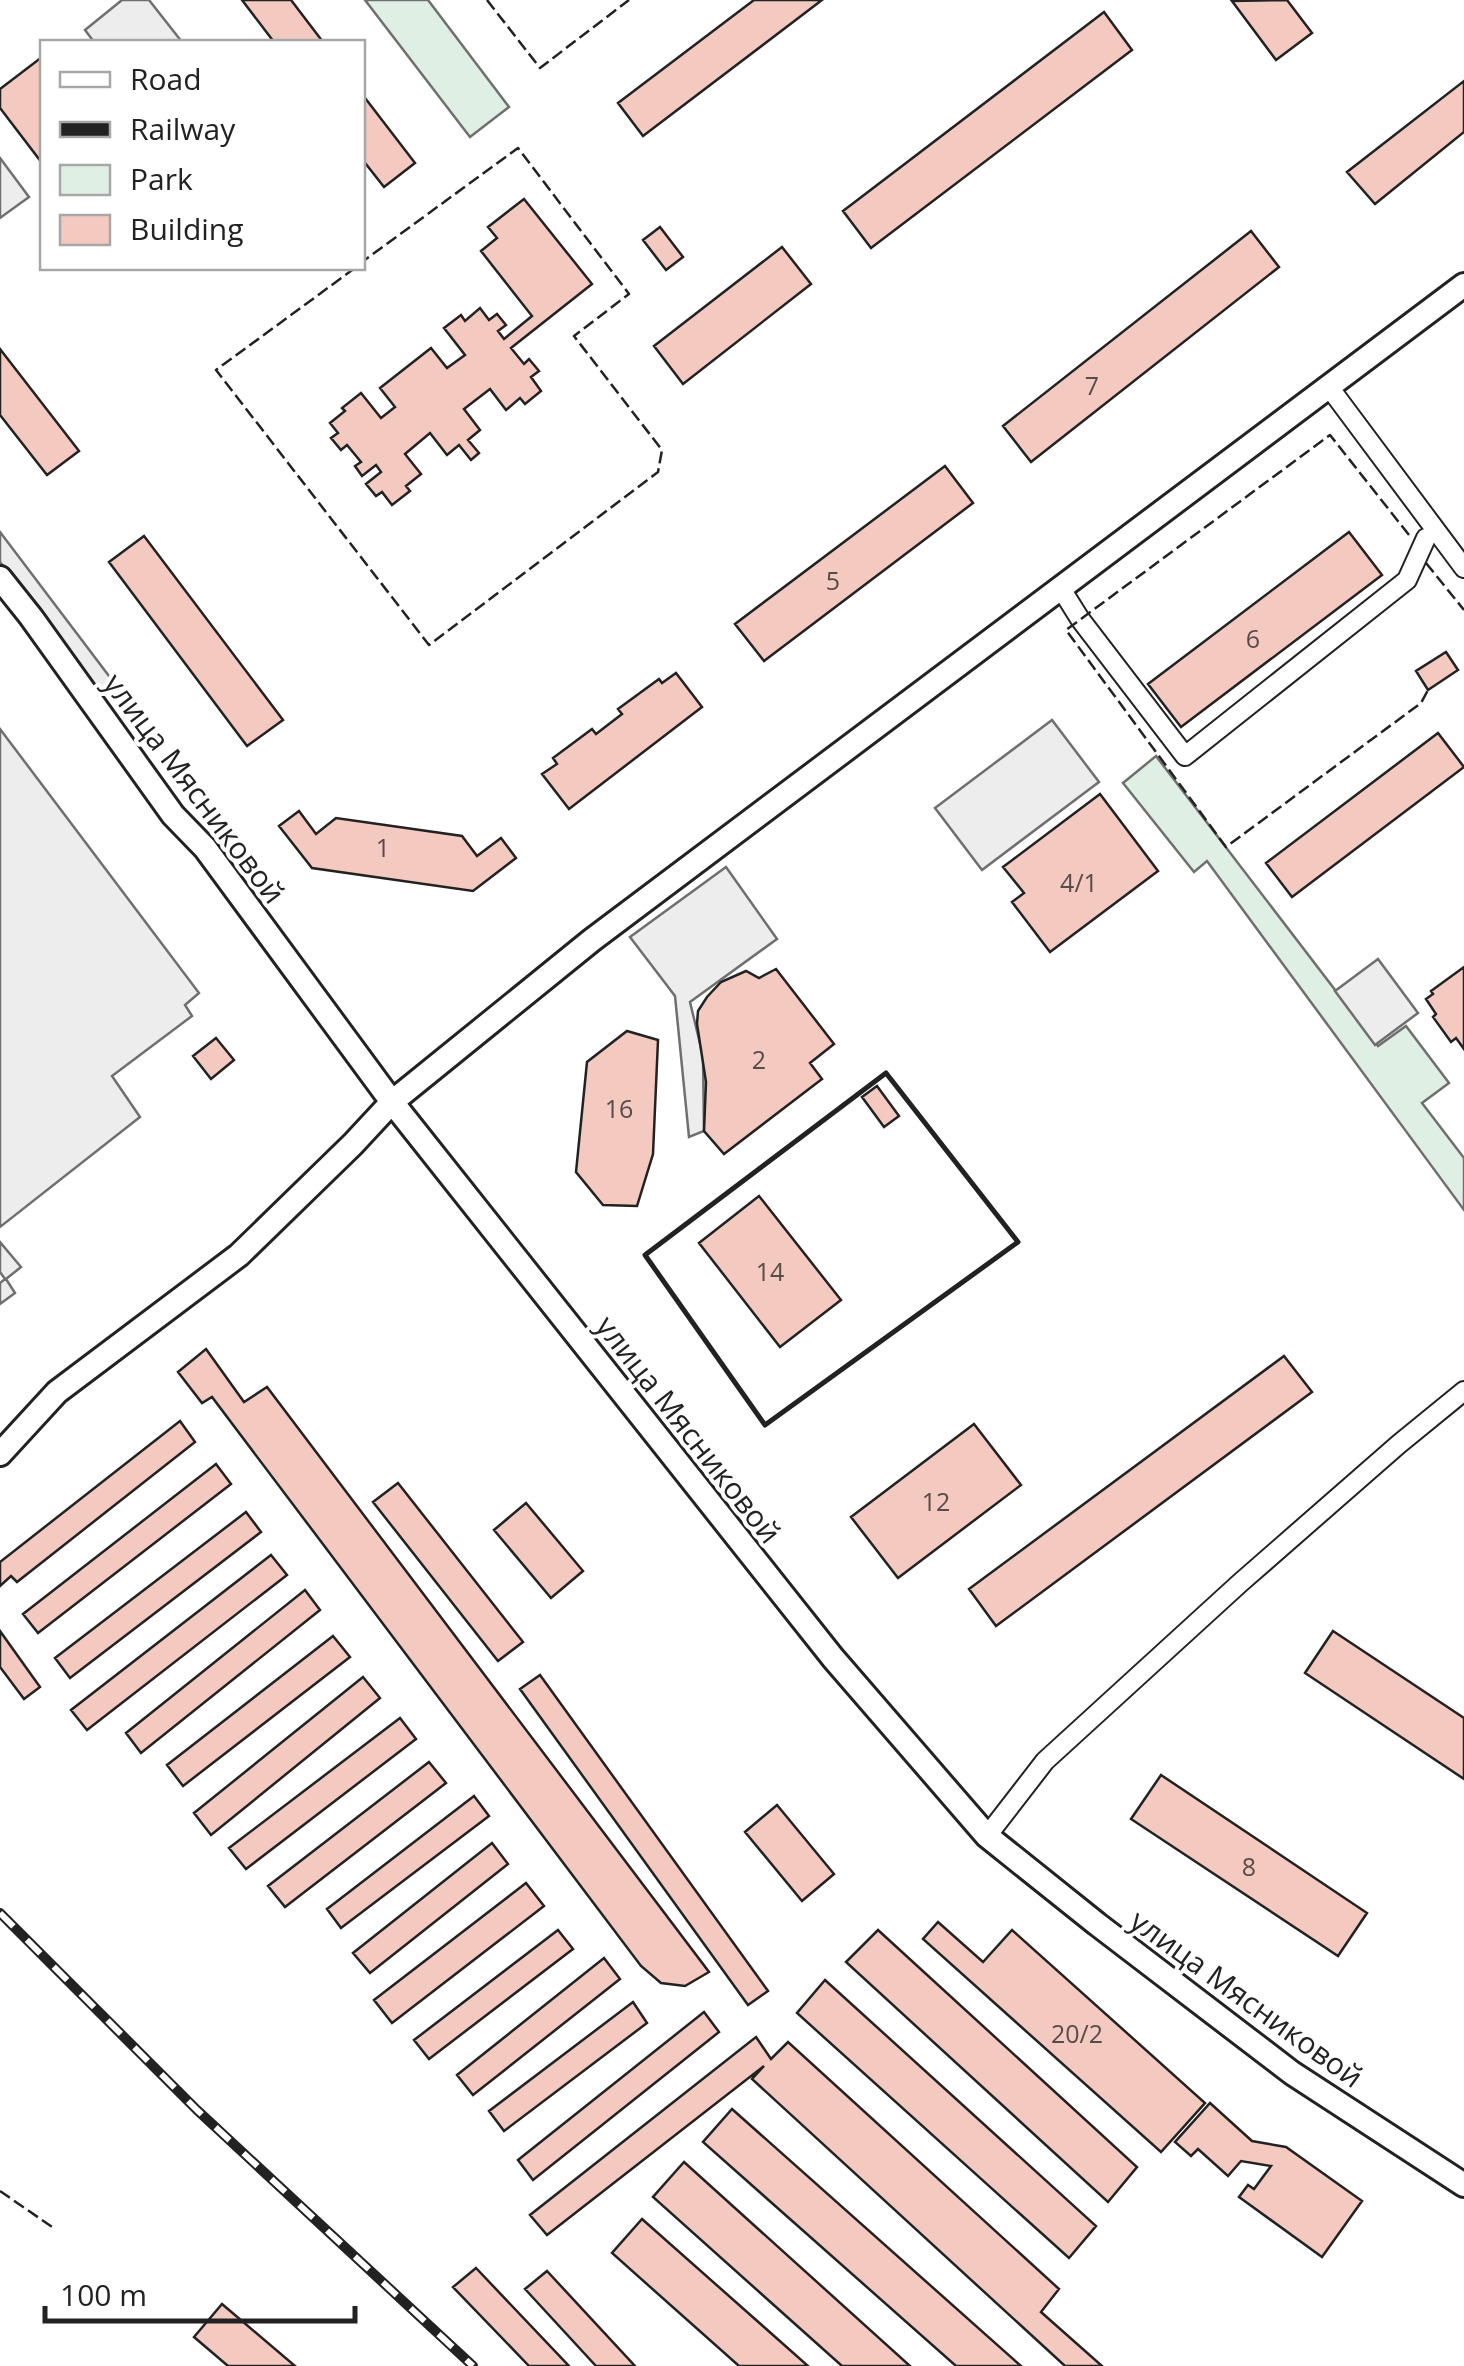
<svg xmlns="http://www.w3.org/2000/svg" width="1464" height="2366" viewBox="0 0 1464 2366" font-family="'Open Sans',sans-serif">
  <rect width="100%" height="100%" fill="#fff"/>
  <path fill="#e0efe3" stroke="#6f6f6f" stroke-width="2.5" d="M 365,0 L 428,0 L 509,107 L 470,137 Z
    M 1156,756 L 1378,1046 L 1406,1026 L 1449,1083 L 1422,1103 L 1464,1158 L 1464,1210 L 1207,861 L 1194,872 L 1123,783 Z"/>
  <path fill="#ededed" stroke="#6f6f6f" stroke-width="2.5" d="M 122,0 L 149,0 L 182,42 L 94,42 L 85,30 Z
    M 0,158 L 29,197 L 0,218 Z
    M 0,532 L 115,684 L 99,694 L 0,562 Z
    M 1052,720 L 1099,782 L 982,870 L 935,808 Z
    M 0,729 L 199,993 L 185,1005 L 192,1016 L 112,1076 L 140,1117 L 0,1227 Z
    M 726,867 L 777,939 L 690,1002 L 703,1056 L 704,1131 L 689,1137 L 675,996 L 630,937 Z
    M 1378,959 L 1418,1013 L 1375,1045 L 1335,991 Z
    M 0,1242 L 21,1267 L 6,1279 L 15,1293 L 0,1304 L 0,1283 L 5,1279 L 0,1272 Z"/>
  <path fill="#f3c9c0" stroke="#222" stroke-width="2.5" d="M 242,0 L 291,0 L 323,42 L 274,42 Z
    M 754,0 L 822,0 L 643,136 L 618,103 Z
    M 1287,0 L 1312,33 L 1276,60 L 1232,1 Z
    M 1104,12 L 1132,50 L 871,248 L 843,211 Z
    M 42,57 L 42,156 L 39,159 L 0,108 L 0,89 Z
    M 1464,81 L 1464,132 L 1375,204 L 1347,172 Z
    M 362,94 L 415,163 L 384,187 L 362,159 Z
    M 524,199 L 592,284 L 511,348 L 524,364 L 529,359 L 539,371 L 531,377 L 541,391 L 525,404 L 520,398 L 506,410 L 490,389 L 464,409 L 480,430 L 468,440 L 479,453 L 471,460 L 459,445 L 447,455 L 430,433 L 405,454 L 421,474 L 406,486 L 410,491 L 392,505 L 382,492 L 376,496 L 366,484 L 381,472 L 376,465 L 362,476 L 355,466 L 361,462 L 347,445 L 341,450 L 331,438 L 338,433 L 330,423 L 345,411 L 342,408 L 361,393 L 381,418 L 395,407 L 380,388 L 431,348 L 447,368 L 465,355 L 444,328 L 461,315 L 465,321 L 480,308 L 489,320 L 497,314 L 506,325 L 498,331 L 504,339 L 532,316 L 481,251 L 497,238 L 488,227 Z
    M 660,227 L 683,257 L 666,270 L 643,240 Z
    M 1251,231 L 1279,267 L 1031,462 L 1003,426 Z
    M 782,247 L 811,284 L 683,384 L 654,346 Z
    M 0,349 L 79,451 L 47,475 L 0,415 Z
    M 945,466 L 973,503 L 764,661 L 735,624 Z
    M 1349,532 L 1382,575 L 1181,727 L 1148,684 Z
    M 144,536 L 283,720 L 247,746 L 109,562 Z
    M 1446,652 L 1458,670 L 1428,690 L 1416,671 Z
    M 676,673 L 702,707 L 569,809 L 542,774 L 557,764 L 553,758 L 592,729 L 596,734 L 622,714 L 618,709 L 659,679 L 662,683 Z
    M 1438,733 L 1464,767 L 1292,897 L 1266,863 Z
    M 1100,794 L 1158,871 L 1050,952 L 1012,902 L 1024,893 L 1003,867 Z
    M 299,811 L 316,834 L 336,818 L 462,836 L 477,856 L 501,838 L 516,858 L 473,891 L 312,868 L 279,826 Z
    M 1464,967 L 1464,1049 L 1456,1038 L 1451,1042 L 1433,1017 L 1436,1014 L 1426,999 L 1433,994 L 1431,991 Z
    M 776,969 L 834,1044 L 810,1063 L 822,1079 L 724,1154 L 704,1131 L 706,1082 L 697,1024 L 698,1011 L 707,997 L 721,982 L 746,971 L 759,978 Z
    M 627,1031 L 658,1040 L 653,1154 L 637,1206 L 603,1205 L 576,1172 L 587,1062 Z
    M 216,1038 L 234,1060 L 211,1079 L 193,1056 Z
    M 877,1086 L 899,1116 L 884,1127 L 862,1097 Z
    M 759,1196 L 841,1300 L 780,1347 L 699,1243 Z
    M 206,1349 L 244,1402 L 267,1387 L 709,1972 L 685,1986 L 661,1983 L 641,1966 L 212,1397 L 202,1403 L 178,1372 Z
    M 1284,1356 L 1312,1392 L 996,1626 L 969,1589 Z
    M 180,1421 L 195,1442 L 17,1582 L 11,1576 L 0,1586 L 0,1562 Z
    M 974,1424 L 1021,1485 L 898,1578 L 851,1517 Z
    M 216,1464 L 231,1484 L 38,1633 L 23,1614 Z
    M 398,1483 L 523,1642 L 498,1661 L 373,1502 Z
    M 526,1503 L 583,1571 L 551,1598 L 494,1530 Z
    M 246,1512 L 261,1532 L 70,1678 L 55,1658 Z
    M 271,1555 L 287,1575 L 87,1730 L 71,1710 Z
    M 305,1590 L 320,1610 L 141,1753 L 126,1733 Z
    M 0,1631 L 40,1687 L 24,1699 L 0,1667 Z
    M 1333,1631 L 1464,1718 L 1464,1779 L 1305,1673 Z
    M 333,1636 L 350,1657 L 183,1786 L 167,1765 Z
    M 540,1675 L 768,1991 L 748,2005 L 520,1689 Z
    M 363,1677 L 380,1698 L 211,1835 L 194,1813 Z
    M 400,1718 L 416,1739 L 246,1869 L 229,1848 Z
    M 429,1762 L 446,1783 L 285,1907 L 268,1886 Z
    M 1161,1775 L 1367,1913 L 1338,1956 L 1131,1819 Z
    M 474,1796 L 489,1816 L 341,1928 L 327,1909 Z
    M 777,1805 L 834,1874 L 802,1901 L 745,1832 Z
    M 492,1843 L 508,1864 L 370,1973 L 353,1953 Z
    M 526,1883 L 544,1906 L 392,2023 L 374,2000 Z
    M 938,1922 L 983,1962 L 1012,1930 L 1205,2103 L 1161,2152 L 923,1939 Z
    M 558,1930 L 573,1949 L 429,2059 L 414,2040 Z
    M 878,1930 L 1137,2167 L 1108,2202 L 846,1962 Z
    M 604,1958 L 620,1979 L 473,2095 L 457,2075 Z
    M 825,1980 L 1096,2226 L 1069,2258 L 797,2013 Z
    M 633,2002 L 647,2023 L 504,2131 L 489,2111 Z
    M 704,2012 L 719,2032 L 533,2180 L 518,2160 Z
    M 756,2037 L 771,2059 L 788,2042 L 1059,2289 L 1041,2312 L 1102,2366 L 1065,2366 L 752,2079 L 764,2066 L 547,2235 L 530,2215 Z
    M 1210,2103 L 1252,2141 L 1286,2147 L 1362,2201 L 1322,2257 L 1239,2197 L 1248,2185 L 1254,2189 L 1271,2166 L 1241,2161 L 1228,2176 L 1198,2149 L 1191,2156 L 1175,2142 Z
    M 732,2109 L 1021,2366 L 956,2366 L 703,2142 Z
    M 684,2162 L 910,2366 L 842,2366 L 653,2197 Z
    M 642,2219 L 808,2366 L 739,2366 L 612,2253 Z
    M 476,2268 L 569,2366 L 529,2366 L 453,2287 Z
    M 547,2271 L 635,2366 L 596,2366 L 525,2289 Z
    M 222,2304 L 295,2366 L 228,2366 L 194,2337 Z"/>
  <g fill="none" stroke-linecap="round" stroke-linejoin="round">
    <defs>
      <path id="minor" d="M 1329,387 L 1464,568
        M 1060,587 L 1080,619 L 1185,756 L 1407,580 L 1426,538
        M 987,1836 L 1045,1761 L 1240,1583 L 1399,1444 L 1464,1391"/>
      <path id="tertiary" d="M 0,578 L 31,617 L 173,815 L 205,848 L 392,1102 L 833,1658 L 987,1836 L 1097,1924 L 1292,2073 L 1464,2185
        M 0,1454 L 57,1392 L 239,1255 L 353,1144 L 392,1102 L 592,940 L 1464,285"/>
    </defs>
    <use href="#minor" stroke="#222" stroke-width="22"/>
    <use href="#tertiary" stroke="#222" stroke-width="28"/>
    <use href="#minor" stroke="#fff" stroke-width="18"/>
    <use href="#tertiary" stroke="#fff" stroke-width="22"/>
    <defs>
      <path id="rail" d="M 0,1913 L 197,2110 L 473,2366"/>
    </defs>
    <use href="#rail" stroke="#222" stroke-width="10"/>
    <use href="#rail" stroke="#fff" stroke-width="6" stroke-dasharray="19" stroke-linecap="butt"/>
    <path stroke="#222" stroke-width="2.5" stroke-dasharray="12 5" stroke-linecap="butt" d="M 487,0 L 540,68 L 629,0
      M 355,268 L 216,370 L 429,645 L 658,472 L 662,450 L 574,336 L 629,294 L 518,148 L 362,262
      M 1409,535 L 1330,435 L 1066,630 L 1226,847 L 1421,703 L 1428,690
      M 1426,563 L 1464,610
      M 0,2191 L 55,2229"/>
    <path stroke="#222" stroke-width="5" d="M 886,1073 L 1018,1242 L 765,1425 L 645,1255 Z"/>
  </g>
  <g text-anchor="middle" dominant-baseline="central" stroke-width="8" stroke-linejoin="round" paint-order="stroke">
    <g font-size="25" fill="#564c4a">
      <text x="1092" y="385">7</text>
      <text x="833" y="580">5</text>
      <text x="1253" y="638">6</text>
      <text x="383" y="847">1</text>
      <text x="1079" y="882">4/1</text>
      <text x="759" y="1059">2</text>
      <text x="619" y="1108">16</text>
      <text x="770" y="1271">14</text>
      <text x="936" y="1501">12</text>
      <text x="1249" y="1866">8</text>
      <text x="1077" y="2033">20/2</text>
    </g>
    <g font-size="30" fill="#222" stroke="#fff">
      <text transform="translate(195 788) rotate(53)">улица Мясниковой</text>
      <text transform="translate(689 1429) rotate(52)">улица Мясниковой</text>
      <text transform="translate(1247 1998) rotate(36)">улица Мясниковой</text>
    </g>
  </g>
  <rect x="40" y="40" width="325" height="230" fill="#ffffff" stroke="#a7a7a7" stroke-width="2.5"/>
  <rect x="60" y="72" width="50" height="15" fill="#ffffff" stroke="#a7a7a7" stroke-width="2.5"/>
  <text x="130" y="90" font-size="30" fill="#222222">Road</text>
  <rect x="60" y="122" width="50" height="15" fill="#222222" stroke="#a7a7a7" stroke-width="2.5"/>
  <text x="130" y="140" font-size="30" fill="#222222">Railway</text>
  <rect x="60" y="165" width="50" height="30" fill="#e0efe3" stroke="#a7a7a7" stroke-width="2.5"/>
  <text x="130" y="190" font-size="30" fill="#222222">Park</text>
  <rect x="60" y="215" width="50" height="30" fill="#f3c9c0" stroke="#a7a7a7" stroke-width="2.5"/>
  <text x="130" y="240" font-size="30" fill="#222222">Building</text>
  <path d="M45 2306v15h310v-15" fill="none" stroke="#222222" stroke-width="5"/>
  <text x="60" y="2306" font-size="30" fill="#222222" stroke="#ffffff" stroke-width="8" paint-order="stroke">100 m</text>
</svg>
